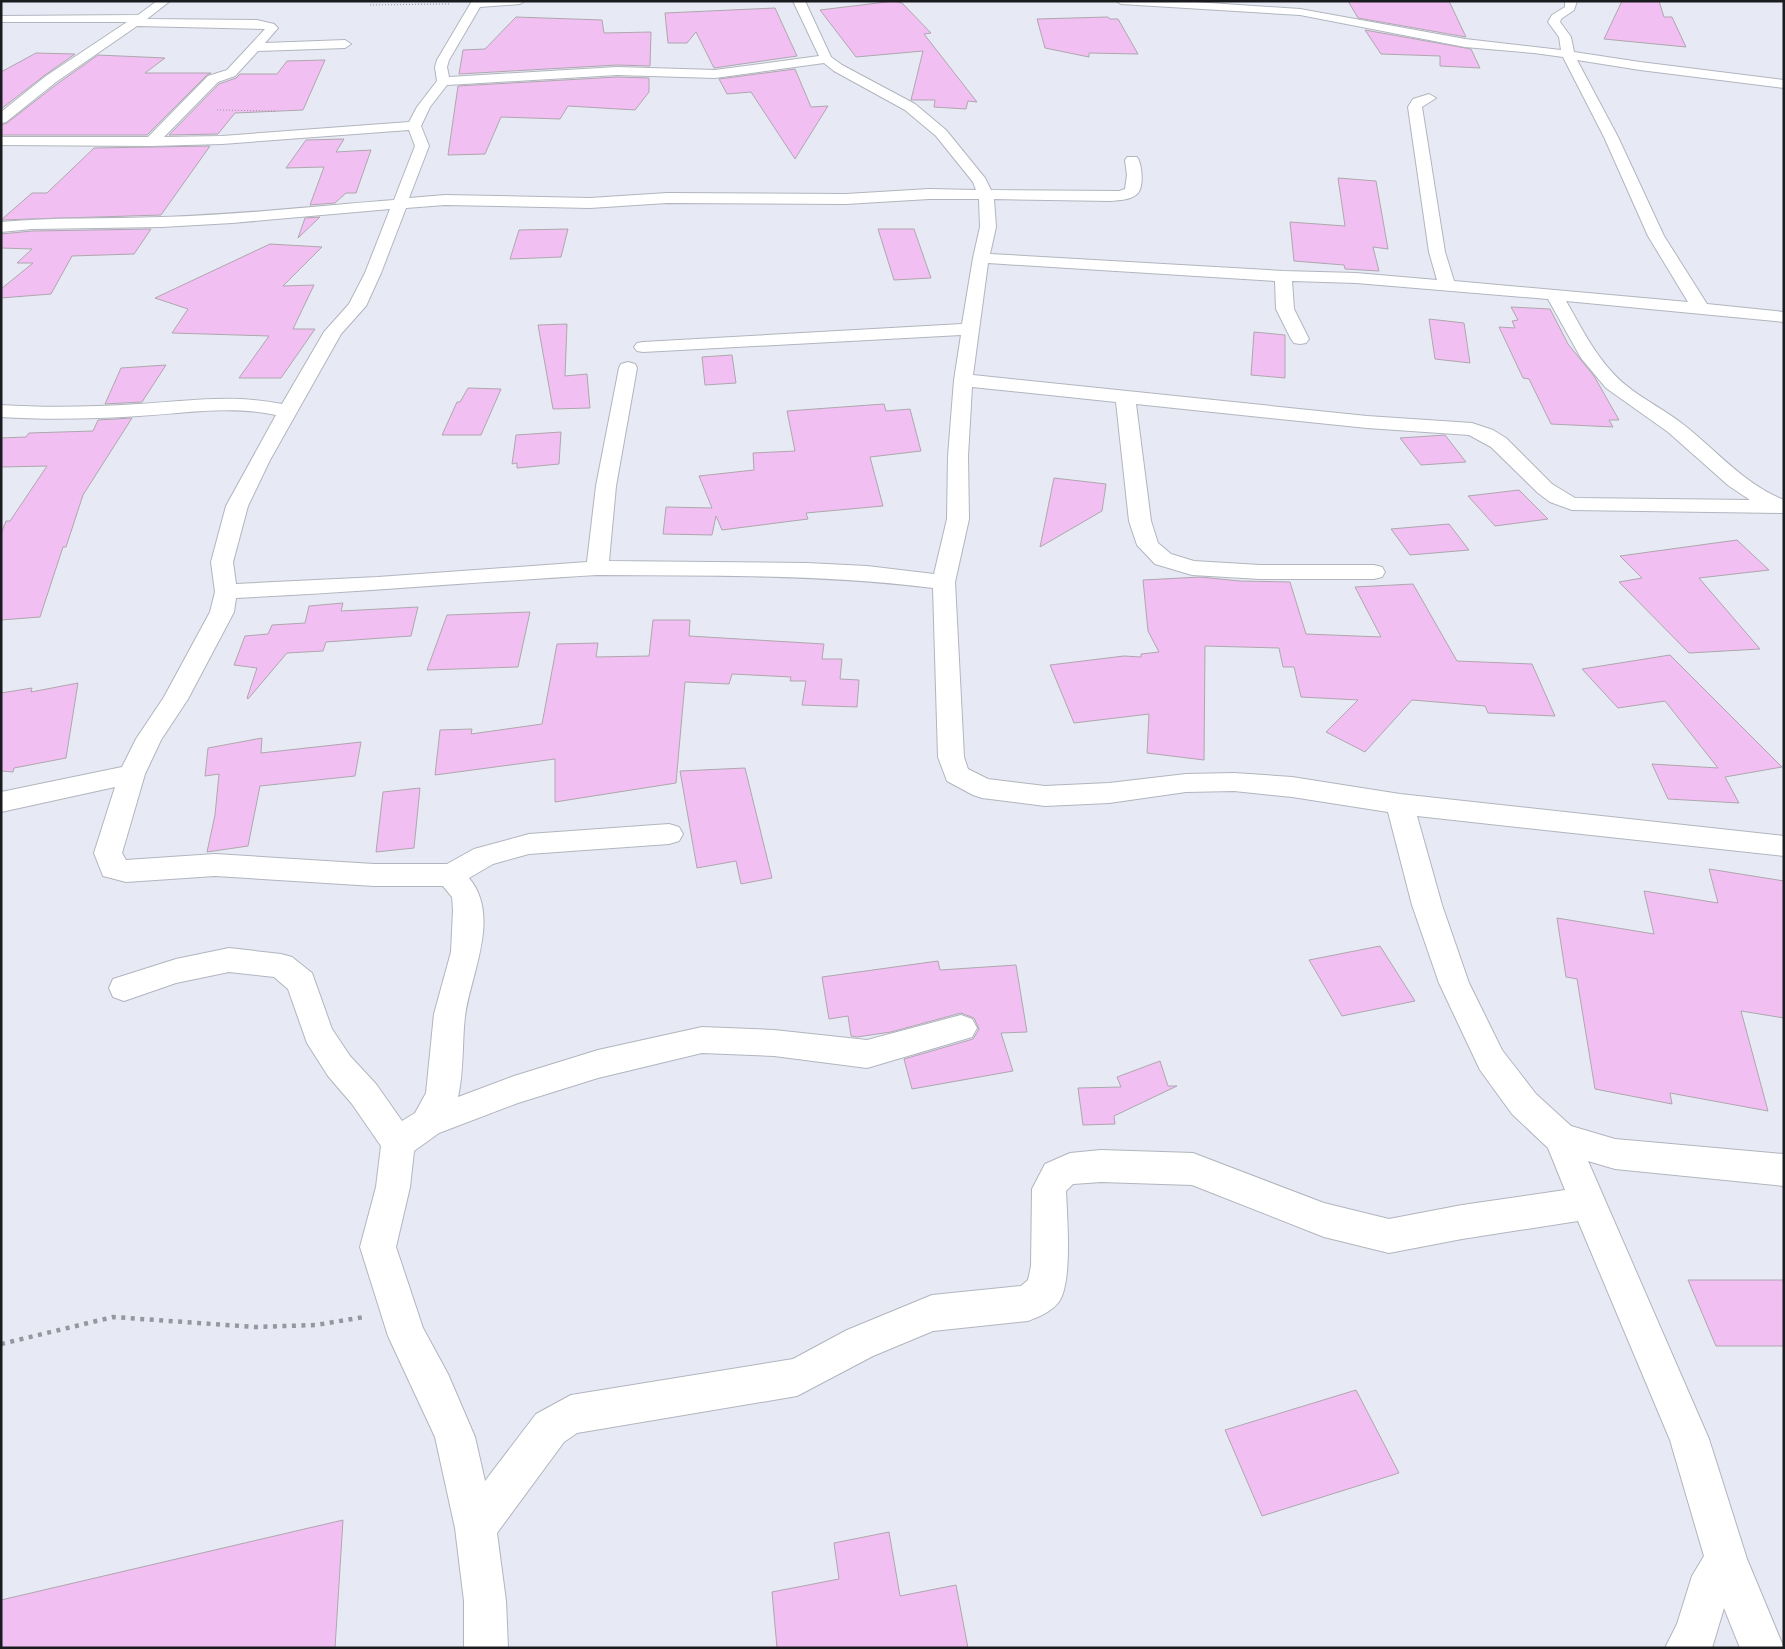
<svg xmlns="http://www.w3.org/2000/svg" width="1785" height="1649" viewBox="0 0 1785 1649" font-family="'Crimson Pro',serif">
  <rect width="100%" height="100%" fill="#e7eaf4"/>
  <path fill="#f2bff2" stroke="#aea7ae" d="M 894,1 L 902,3 L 931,33 L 924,34 L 977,102 L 968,101 L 966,109 L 934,107 L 935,100 L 911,100 L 923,51 L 856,57 L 820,10 Z
    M 1348,1 L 1449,1 L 1466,37 L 1358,18 Z
    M 1622,1 L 1659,1 L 1664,17 L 1672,17 L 1686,47 L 1604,39 Z
    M 775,8 L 797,56 L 714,68 L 696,32 L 687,43 L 668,43 L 665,13 Z
    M 516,17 L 602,20 L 604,33 L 651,32 L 650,66 L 617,65 L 459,74 L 463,50 L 485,49 Z
    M 1108,17 L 1110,19 L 1118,19 L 1138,54 L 1089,53 L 1089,57 L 1045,48 L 1037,19 Z
    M 1365,30 L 1471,49 L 1480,68 L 1440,66 L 1440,56 L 1381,54 Z
    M 36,53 L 75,54 L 45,75 L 1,109 L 1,72 Z
    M 98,55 L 165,58 L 145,73 L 211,73 L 207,75 L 147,135 L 1,135 L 1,125 L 7,123 L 57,84 Z
    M 325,60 L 303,110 L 235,113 L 218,134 L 169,135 L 219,84 L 236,78 L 240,74 L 277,74 L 287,61 Z
    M 795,69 L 811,107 L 828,106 L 795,159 L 751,92 L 727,94 L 719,79 Z
    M 617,77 L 649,78 L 649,92 L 635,110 L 568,106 L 560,119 L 501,117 L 485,154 L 448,155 L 458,86 Z
    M 344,139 L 336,152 L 371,150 L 356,193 L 346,193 L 335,203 L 310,205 L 324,167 L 286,168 L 306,140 Z
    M 210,146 L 161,215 L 1,220 L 32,193 L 47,193 L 94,148 Z
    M 1338,178 L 1376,181 L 1388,249 L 1373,247 L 1379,271 L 1345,269 L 1344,265 L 1294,261 L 1290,222 L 1345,226 Z
    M 320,217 L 298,238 L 305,218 Z
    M 151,229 L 134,254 L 72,256 L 51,294 L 1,298 L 1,289 L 33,263 L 17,263 L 32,249 L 1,248 L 1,234 L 32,231 Z
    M 568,229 L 561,257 L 510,259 L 519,230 Z
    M 878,229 L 914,229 L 931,278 L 894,280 Z
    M 270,244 L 322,247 L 283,286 L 314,285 L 293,329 L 315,329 L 281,378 L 239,378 L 269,336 L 172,333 L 188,309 L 155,298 Z
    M 1511,307 L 1550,309 L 1568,344 L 1594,376 L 1619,420 L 1609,420 L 1613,427 L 1551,424 L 1529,379 L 1523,378 L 1499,327 L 1515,328 L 1512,321 L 1518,320 Z
    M 1429,319 L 1464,323 L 1470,363 L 1435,359 Z
    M 567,324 L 565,376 L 587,374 L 590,408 L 553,409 L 538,325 Z
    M 1254,332 L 1285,335 L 1285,378 L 1251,375 Z
    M 732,355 L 736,383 L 705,385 L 702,357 Z
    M 166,365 L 142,402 L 105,404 L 121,368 Z
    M 468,388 L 501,389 L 481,435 L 442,435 L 457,402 L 460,402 Z
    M 884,404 L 886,411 L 910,409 L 921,451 L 870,457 L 883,506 L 806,513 L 808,519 L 722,530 L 716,516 L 712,535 L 663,534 L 666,507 L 712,508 L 699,476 L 754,470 L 753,453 L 795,451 L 787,411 Z
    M 132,418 L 83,495 L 66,547 L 63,547 L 40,617 L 1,620 L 1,534 L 6,521 L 10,521 L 47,466 L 1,467 L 1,438 L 26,437 L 29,433 L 93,431 L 98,420 Z
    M 561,432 L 559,464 L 517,468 L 517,463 L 512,464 L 516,435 Z
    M 1445,435 L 1466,462 L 1421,465 L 1400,438 Z
    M 1054,478 L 1106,484 L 1102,511 L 1040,547 Z
    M 1519,490 L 1548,519 L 1495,526 L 1468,496 Z
    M 1449,524 L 1469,550 L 1410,555 L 1391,529 Z
    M 1737,540 L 1769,570 L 1699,578 L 1760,649 L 1689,653 L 1619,582 L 1642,578 L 1620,556 Z
    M 1200,577 L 1240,581 L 1290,582 L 1306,634 L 1381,637 L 1355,587 L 1413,584 L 1457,661 L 1532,664 L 1555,716 L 1488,713 L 1485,706 L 1412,700 L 1365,752 L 1326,732 L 1358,700 L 1301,697 L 1294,667 L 1283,667 L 1279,648 L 1205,646 L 1204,760 L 1147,753 L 1149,714 L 1074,723 L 1050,665 L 1124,656 L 1141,657 L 1141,654 L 1159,652 L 1148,631 L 1143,580 Z
    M 343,603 L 341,611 L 418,607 L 411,636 L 326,642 L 323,651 L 287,653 L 248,699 L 247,698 L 257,668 L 234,665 L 245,636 L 268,634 L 272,625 L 305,623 L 309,606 Z
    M 530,612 L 518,667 L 427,670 L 447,615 Z
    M 653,620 L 690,620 L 689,636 L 824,644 L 822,659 L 842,659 L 840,679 L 859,680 L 857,707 L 802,705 L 806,681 L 790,681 L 791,677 L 732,674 L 729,684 L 685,682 L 676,783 L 555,802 L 555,759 L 435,775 L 440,730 L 472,729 L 471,734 L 542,724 L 557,644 L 598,643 L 596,657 L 649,656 Z
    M 1670,655 L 1782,767 L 1725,777 L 1739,803 L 1668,799 L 1652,764 L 1718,768 L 1665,701 L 1618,708 L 1582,669 Z
    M 78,683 L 66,758 L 14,768 L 13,772 L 1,771 L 1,693 L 32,688 L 31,692 Z
    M 262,738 L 261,753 L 361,742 L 355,776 L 260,786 L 248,846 L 207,852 L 215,815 L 219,774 L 205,776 L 208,748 Z
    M 745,768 L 772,878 L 741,884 L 736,861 L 697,868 L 680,771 Z
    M 420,788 L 414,848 L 376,852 L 383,792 Z
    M 1709,869 L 1784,881 L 1784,1018 L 1741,1011 L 1768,1111 L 1670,1093 L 1672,1104 L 1595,1089 L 1577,979 L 1566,977 L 1557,918 L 1654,934 L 1644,891 L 1718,903 Z
    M 1380,946 L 1415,1001 L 1342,1016 L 1309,960 Z
    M 938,961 L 940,970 L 1016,965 L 1027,1032 L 1001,1033 L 1013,1071 L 912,1089 L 904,1059 L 973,1039 L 979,1029 L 974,1018 L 961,1013 L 891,1032 L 857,1037 L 851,1036 L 848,1016 L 829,1019 L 822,977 Z
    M 1160,1061 L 1168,1086 L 1177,1086 L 1114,1116 L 1115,1124 L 1083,1125 L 1078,1088 L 1121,1087 L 1117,1077 Z
    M 1688,1280 L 1784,1280 L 1784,1346 L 1716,1346 Z
    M 1356,1390 L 1399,1473 L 1262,1516 L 1225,1430 Z
    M 343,1520 L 335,1648 L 1,1648 L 1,1600 Z
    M 889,1532 L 900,1596 L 956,1585 L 968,1648 L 777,1648 L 772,1592 L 839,1579 L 834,1543 Z"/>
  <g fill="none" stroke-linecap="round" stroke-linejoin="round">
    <defs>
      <path id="minor" d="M 157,1 L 170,1 L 147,19 L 257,20 L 274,24 L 278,28 L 265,43 L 345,40 L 351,44 L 345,48 L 258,51 L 235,76 L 218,82 L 164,137 L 222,136 L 409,122 L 417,107 L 437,81 L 435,67 L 437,60 L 472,1 L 525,1 L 520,4 L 480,7 L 449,60 L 447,67 L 449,77 L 617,67 L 715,70 L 819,56 L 793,1 L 805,1 L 831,57 L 842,65 L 915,104 L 946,130 L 985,178 L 991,190 L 1119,191 L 1125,189 L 1127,175 L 1125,160 L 1127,157 L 1137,157 C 1142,164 1144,185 1138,193 C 1133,200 1119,200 1111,201 L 994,199 L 996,227 L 990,254 L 1283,271 L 1356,273 L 1437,280 L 1429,252 L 1408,107 L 1413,99 L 1429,94 L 1436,98 L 1422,107 L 1445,252 L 1454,281 L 1688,302 L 1648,236 L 1604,137 L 1563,57 L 1534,53 L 1465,47 L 1300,15 L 1121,4 L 1116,1 L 1180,1 L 1300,9 L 1465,39 L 1561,50 L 1559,37 L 1548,22 L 1552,15 L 1565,7 L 1565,1 L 1577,1 L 1574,10 L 1561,19 L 1560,22 L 1571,37 L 1574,52 L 1640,62 L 1784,80 L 1784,88 L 1640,70 L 1577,60 L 1618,137 L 1664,236 L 1707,304 L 1784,312 L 1784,322 L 1566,301 C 1580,325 1592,350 1611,371 C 1631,394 1660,406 1684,425 C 1717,451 1744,484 1784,500 L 1784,513 L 1572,510 L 1550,502 L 1538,493 L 1491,447 L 1469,435 L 1367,428 L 1136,404 L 1151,521 L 1158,543 L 1171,554 L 1194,561 L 1260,565 L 1374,565 L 1382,567 L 1385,572 L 1382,577 L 1374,579 L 1260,579 L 1192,575 L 1155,564 L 1137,545 L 1129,521 L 1116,402 L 972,387 L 968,456 L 969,519 L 955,582 L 964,757 L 968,769 L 988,779 L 1045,786 L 1109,783 L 1186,774 L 1234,773 L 1292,777 L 1400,794 L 1784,836 L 1784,856 L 1417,816 L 1442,905 L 1469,983 L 1502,1050 L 1536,1094 L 1571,1126 L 1615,1139 L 1784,1154 L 1784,1186 L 1615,1169 L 1588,1161 L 1709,1439 L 1747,1559 L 1784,1648 L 1740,1648 L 1724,1608 L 1712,1648 L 1665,1648 L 1677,1624 L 1692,1576 L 1704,1556 L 1670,1440 L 1578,1221 L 1462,1239 L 1389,1253 L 1324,1237 L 1192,1185 L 1101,1182 L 1073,1184 L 1066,1191 C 1067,1216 1073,1285 1058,1303 C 1051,1312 1038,1317 1028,1321 L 933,1331 L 873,1356 L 797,1396 L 577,1433 L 564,1442 L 497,1533 L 506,1601 L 508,1648 L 464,1648 L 464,1601 L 455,1528 L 435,1437 L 388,1336 L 360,1247 L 376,1187 L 381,1146 L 352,1104 L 328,1076 L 307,1043 L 288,989 L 274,977 L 229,972 L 176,983 L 124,1001 L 113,997 L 109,988 L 113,979 L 176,959 L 229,948 L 281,954 L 292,957 L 312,973 L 332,1029 L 350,1056 L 376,1084 L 402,1121 L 415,1113 L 426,1093 L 434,1014 L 451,952 L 453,910 L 452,897 L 443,886 L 374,886 L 215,876 L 126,882 L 103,876 L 94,853 L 115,787 L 1,812 L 1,792 L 122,767 L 136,739 L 164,697 L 210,612 L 215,592 L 211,562 L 226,506 L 276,415 C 230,405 185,413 139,416 C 93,419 47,420 1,417 L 1,405 C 47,408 92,407 138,404 C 190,401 230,394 282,404 L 324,332 L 349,304 L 365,273 L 390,209 L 232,223 L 162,227 L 32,229 L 1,232 L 1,222 C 55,217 108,219 161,217 C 239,215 316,206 394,200 L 415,146 L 409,130 L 222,144 L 151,146 L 1,145 L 1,137 L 148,137 L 208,76 L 227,70 L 265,29 L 137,26 L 56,82 L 6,122 L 1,123 L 1,112 L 46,76 L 127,22 L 1,22 L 1,16 L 138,15 ZM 824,63 L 834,71 L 905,110 L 936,136 L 973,182 L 976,190 L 929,189 L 846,194 L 667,193 L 590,198 L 445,195 L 409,198 L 429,146 L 421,126 L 430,107 L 447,85 L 617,75 L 715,78 ZM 929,199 L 979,199 L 980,227 L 973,258 L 962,324 L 643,342 L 637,343 L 634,347 L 637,351 L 643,352 L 961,335 L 954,380 L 948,456 L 947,519 L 934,574 L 867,566 L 807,563 L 609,561 L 616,486 L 637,368 L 635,364 L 628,362 L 621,364 L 619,368 L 596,486 L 587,562 L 378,577 L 236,584 L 233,562 L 248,506 L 270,460 L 341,334 L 366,306 L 381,273 L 406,208 L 445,205 L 590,208 L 667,203 L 846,204 ZM 988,263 L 1275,281 L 1276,309 L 1291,339 L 1294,343 L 1300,344 L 1306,343 L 1309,339 L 1294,309 L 1292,281 L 1356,283 L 1548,299 L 1581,358 L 1606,388 L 1668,432 L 1729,486 L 1750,500 L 1575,498 L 1552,484 L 1506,438 L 1493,430 L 1472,423 L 1367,416 L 973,375 ZM 597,575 C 710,576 821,574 933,588 L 938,757 L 947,781 L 973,795 L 982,798 L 1045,806 L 1109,803 L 1186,792 L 1234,791 L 1292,797 L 1388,812 L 1412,905 L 1439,983 L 1480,1070 L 1512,1114 L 1548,1148 L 1565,1190 L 1462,1205 L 1389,1219 L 1324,1203 L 1193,1153 L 1101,1150 L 1070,1153 L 1045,1164 L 1032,1189 L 1031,1266 L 1028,1280 L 1021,1286 L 932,1295 L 847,1330 L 793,1359 L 571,1395 L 536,1414 L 485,1481 L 475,1437 L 448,1374 L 423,1328 L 396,1247 L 410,1187 L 414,1151 L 439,1133 L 518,1103 L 598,1078 L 702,1053 L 774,1056 L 867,1068 L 972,1037 L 977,1028 L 972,1019 L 961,1015 L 867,1040 L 774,1030 L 702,1027 L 598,1050 L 514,1076 L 458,1097 C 464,1071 462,1042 465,1016 C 471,973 501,916 469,878 L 493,864 L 529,854 L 669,844 L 679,841 L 683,834 L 679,827 L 669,824 L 529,834 L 474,849 L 447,864 L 374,864 L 215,854 L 126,860 L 122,853 L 145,774 L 161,740 L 188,699 L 234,612 L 236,598 C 357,592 477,582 597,575 Z"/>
    </defs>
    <use href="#minor" stroke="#b1b5be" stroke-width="2"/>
    <path stroke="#95979e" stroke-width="1" stroke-dasharray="1 2" stroke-linecap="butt" d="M 370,5 L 449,4
      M 217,110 L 276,111"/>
    <path stroke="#95979e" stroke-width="4.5" stroke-dasharray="4 5.5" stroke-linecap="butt" d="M 1,1344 L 113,1317 L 255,1327 L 316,1325 L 364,1317"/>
    <use href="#minor" fill="#fff" fill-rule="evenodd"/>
  </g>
  <rect width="1785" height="1649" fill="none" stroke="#1a1b1e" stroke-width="5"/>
</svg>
